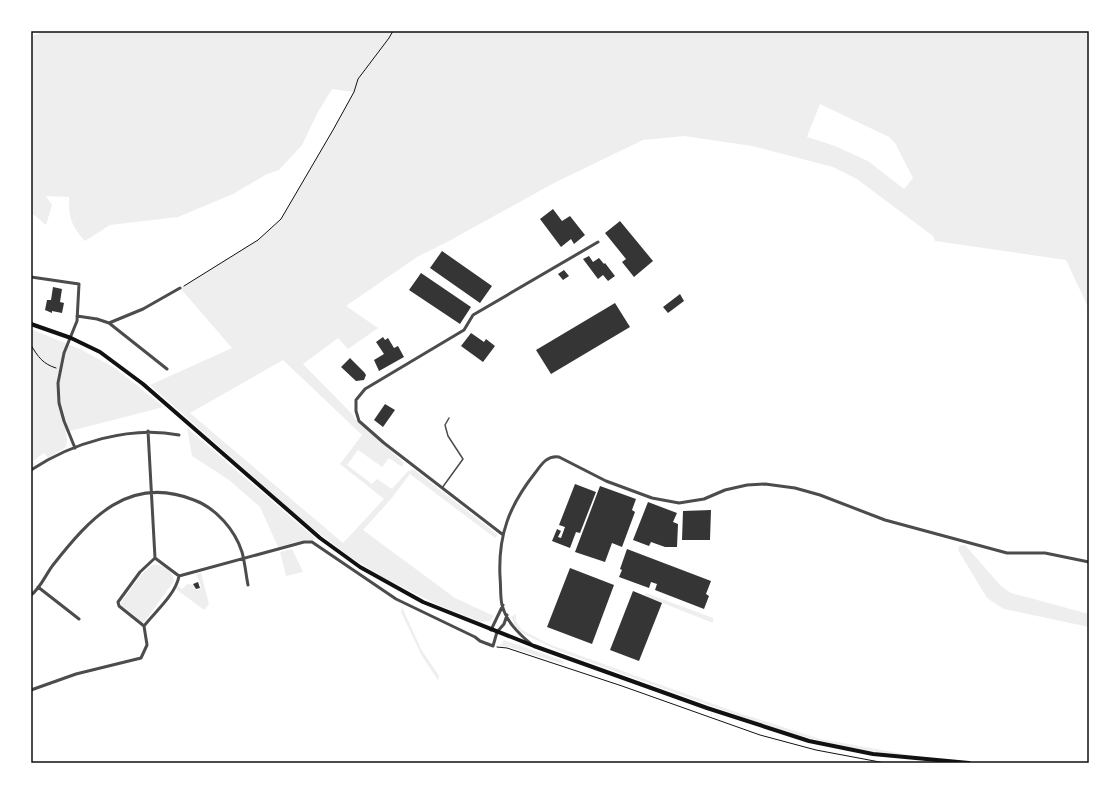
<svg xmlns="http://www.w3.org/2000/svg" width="1120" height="794" viewBox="0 0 1120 794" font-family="'Exo 2',sans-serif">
  <rect width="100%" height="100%" fill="#fff"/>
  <path fill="#eee" fill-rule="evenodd" d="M 44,31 L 1089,31 L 1089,309 L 1066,260 L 935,241 L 933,236 L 857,179 L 833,167 L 752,146 L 684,136 L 643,140 L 554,183 L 449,241 L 417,257 L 346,306 L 378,328 L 348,349 L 338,338 L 303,364 L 353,415 L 355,419 L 404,463 L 402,467 L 389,458 L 382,467 L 358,450 L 347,465 L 372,484 L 377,479 L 392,489 L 407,472 L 413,469 L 498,535 L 495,538 L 410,474 L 391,499 L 363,530 L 455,598 L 494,616 L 490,621 L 481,622 L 438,605 L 382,577 L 349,556 L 303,521 L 150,385 L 232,348 L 180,288 L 258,240 L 281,219 L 333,130 L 353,92 L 332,89 L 318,112 L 302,145 L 279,170 L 267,174 L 233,194 L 178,217 L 110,225 L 85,241 C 71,225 69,219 69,197 L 46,196 L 52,205 L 46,225 L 33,214 L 31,217 L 31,37 ZM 820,104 L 889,137 L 895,143 L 913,178 L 904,189 L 868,161 L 835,146 L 807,137 ZM 283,360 L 362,435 L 340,464 L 384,499 L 343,543 L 190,413 Z
    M 31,329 L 82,350 L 115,368 L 164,407 L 66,432 L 67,441 L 66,447 L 48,458 L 44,453 L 33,461 L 35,465 L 31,467 Z
    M 187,428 L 315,538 L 313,541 L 304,540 L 278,547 L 260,507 L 229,480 L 192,456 Z
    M 965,545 L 1001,586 L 1011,593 L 1089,614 L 1089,627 L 1004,609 L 987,598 L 958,550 L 959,546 Z
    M 292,549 L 303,572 L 286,576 L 280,552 Z
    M 152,565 C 162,563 173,571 174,581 L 145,621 L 142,622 L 120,604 L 141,575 Z
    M 201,573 L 209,604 L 204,610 L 176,589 L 178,586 L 182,589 L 187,584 L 194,585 L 195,589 L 199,590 L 201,586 L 196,574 Z
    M 646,593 L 713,618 L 713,623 L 645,596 Z
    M 402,607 L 421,649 L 439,676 L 438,680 L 422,656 L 401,612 Z
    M 516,614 L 516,621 L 522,630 L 551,645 L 730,710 L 820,739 L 910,755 L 883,753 L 848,747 L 797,735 L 767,726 L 559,651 L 522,633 L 515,626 L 511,617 Z
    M 504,640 L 564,661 L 563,664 L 509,647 L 500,646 Z"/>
  <path fill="#353535" d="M 553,209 L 562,221 L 570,216 L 585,235 L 574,244 L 571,239 L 561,247 L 540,219 Z
    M 620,221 L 653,261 L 634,277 L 622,262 L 626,259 L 605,233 Z
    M 442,251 L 492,286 L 480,303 L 430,268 Z
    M 589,256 L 593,262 L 599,258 L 604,264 L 605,263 L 615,276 L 608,281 L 603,275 L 598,279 L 583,259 Z
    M 564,270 L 569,276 L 563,280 L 558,274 Z
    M 421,273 L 471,307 L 460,324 L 409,290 Z
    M 53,287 L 62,289 L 60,302 L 64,303 L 62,313 L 52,311 L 52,313 L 45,310 L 47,300 L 51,300 Z
    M 680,294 L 684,301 L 668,313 L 663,307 Z
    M 615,303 L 630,327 L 551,374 L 536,350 Z
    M 471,333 L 484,342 L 486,339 L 495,346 L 483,362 L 461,346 Z
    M 383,337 L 385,340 L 388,338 L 394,348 L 398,346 L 404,357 L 379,371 L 374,360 L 384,354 L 376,342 Z
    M 350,358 L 364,372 L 366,375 L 364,380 L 356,381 L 341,367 Z
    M 385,404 L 395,410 L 383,427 L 374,420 Z
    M 575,484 L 596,492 L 580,533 L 576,532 L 570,548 L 552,541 L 557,529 L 561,531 L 558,537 L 561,538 L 565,527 L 559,525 Z
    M 600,486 L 636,499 L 632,510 L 635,512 L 622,547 L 612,543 L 605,562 L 575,552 Z
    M 648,502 L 677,513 L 673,522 L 678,524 L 677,547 L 665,547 L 651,542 L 649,546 L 633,540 Z
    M 711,510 L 710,540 L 682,540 L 683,511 Z
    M 627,549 L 711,581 L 706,594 L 709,596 L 704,609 L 655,590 L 657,584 L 651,582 L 649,588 L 619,577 L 622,570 L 620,569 Z
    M 570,568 L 614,585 L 592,644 L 547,627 Z
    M 198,582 L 200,588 L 196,589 L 193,584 Z
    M 633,591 L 662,603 L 639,661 L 610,650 Z"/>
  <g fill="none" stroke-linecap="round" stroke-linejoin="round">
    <path stroke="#111" stroke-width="1" d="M 184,286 L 258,240 L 281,219 L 333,130 L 354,92 L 358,79 L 389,38 L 393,31
      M 31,345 C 38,357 43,364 56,368
      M 497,647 L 507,648 L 622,686 L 760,735 L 816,750 L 885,763"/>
    <path stroke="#4c4c4c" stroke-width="1.5" d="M 442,488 L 463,459 L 448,436 L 445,425 L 449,418"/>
    <path stroke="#4c4c4c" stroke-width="3" d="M 31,277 L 79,284 L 77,321 L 64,353 L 58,383 L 59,403 L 64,421 L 75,448
      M 77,316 L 97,319 L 109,323 L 143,309 L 180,288
      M 109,323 L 167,369
      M 148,431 L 155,558
      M 31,470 C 72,443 130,425 179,435
      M 502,534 L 384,443 L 359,421 L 356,411 L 356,400 L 365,389 L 464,330 L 473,315 L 598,242
      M 155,558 L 179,576
      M 179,576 L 304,542 L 312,542 L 396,599 L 475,637 L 480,641 L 493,646 L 497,632 L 504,624 L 507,615
      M 38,587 L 79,619
      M 31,595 C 40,589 46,574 53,565 C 90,518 129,474 194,500 C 216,508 235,530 242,552 C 245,563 246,575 248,585
      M 144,626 L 119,606 L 118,602 L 140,572 L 155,558
      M 144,626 C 155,612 176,594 179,576
      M 491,630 L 503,605
      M 531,644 C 518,633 506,621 502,605 C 500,596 501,586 500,577 C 498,535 509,506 535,473 C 541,465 547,455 559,457 L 606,481 L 652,498 L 679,503 L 704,499 L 725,490 L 747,485 L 765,484 L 795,488 L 820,495 L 885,520 L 1007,553 L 1045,553 L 1089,562
      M 31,690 L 76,674 L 141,658 L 147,645 L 144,626"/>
    <path stroke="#111" stroke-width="4" d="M 31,324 L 71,338 L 100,352 L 143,384 L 320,538 L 360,567 L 423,602 L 534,646 L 707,708 L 809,741 L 873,754 L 969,763"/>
  </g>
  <rect width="1120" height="794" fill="none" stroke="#ffffff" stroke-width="64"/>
  <rect x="32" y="32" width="1056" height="730" fill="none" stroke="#111" stroke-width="1.5"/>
</svg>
